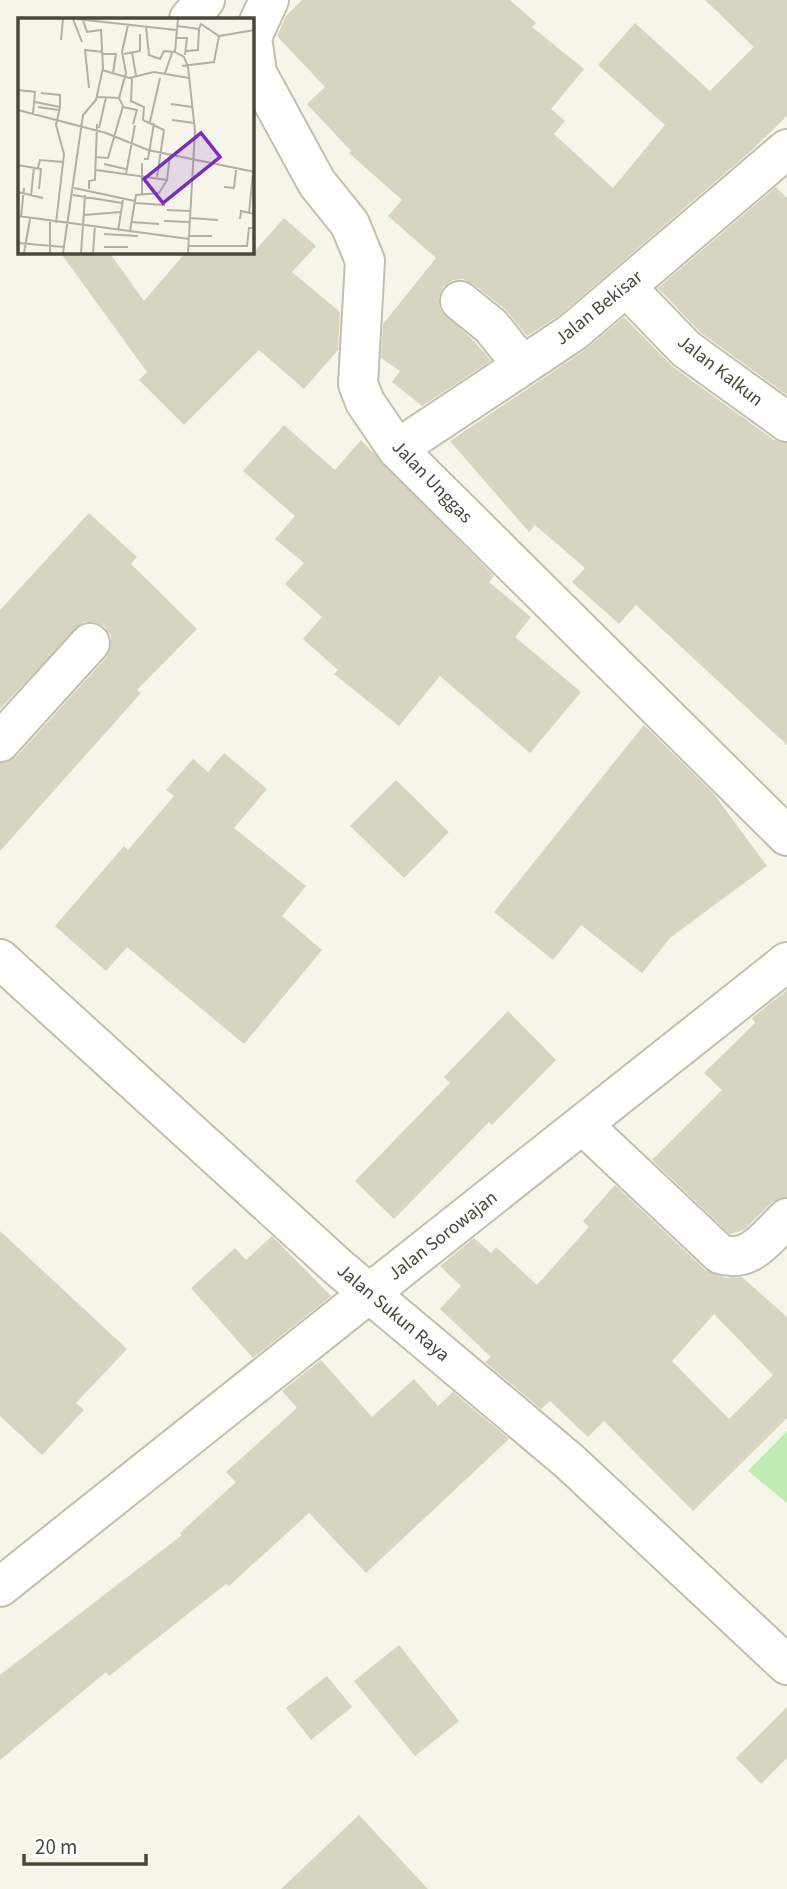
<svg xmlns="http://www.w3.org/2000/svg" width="787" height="1889" viewBox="0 0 787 1889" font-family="'Source Sans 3',sans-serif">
  <rect width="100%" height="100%" fill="#f5f5ea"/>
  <path fill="#c2eab3" d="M 787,1431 L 787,1503 L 748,1471 Z"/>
  <path fill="#d7d4bf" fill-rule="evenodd" d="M 302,0 L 510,0 L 536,23 L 532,27 L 584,69 L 551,109 L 565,121 L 554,134 L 613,188 L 665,125 L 598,65 L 635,23 L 710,91 L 754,47 L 705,0 L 787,0 L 787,116 L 752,150 L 560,315 L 527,336 L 505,309 L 473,284 L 463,279 L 453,280 L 443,287 L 439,297 L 440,309 L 475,342 L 491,361 L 422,406 L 392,382 L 400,371 L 381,358 L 383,324 L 436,258 L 388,216 L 402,200 L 349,153 L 351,151 L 307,104 L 325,87 L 277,36 L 286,16 Z
    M 776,187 L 787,198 L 787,395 L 700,332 L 658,288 Z
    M 284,218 L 316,246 L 292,272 L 340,312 L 338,350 L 304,389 L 259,350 L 184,425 L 139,380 L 147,372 L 60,252 L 109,252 L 144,301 L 186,252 L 254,252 Z
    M 624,317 L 673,367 L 774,440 L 787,443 L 787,745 L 636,605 L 619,624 L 572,582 L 585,568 L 535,525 L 529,532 L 450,441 L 585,350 Z
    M 284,425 L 335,470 L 361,440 L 494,576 L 489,582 L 531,617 L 515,637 L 581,692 L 530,753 L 440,676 L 399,726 L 334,674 L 338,670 L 303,639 L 322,617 L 285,584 L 304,563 L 275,539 L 295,516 L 243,471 Z
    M 89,513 L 137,557 L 131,564 L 197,629 L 137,690 L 141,693 L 0,851 L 0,763 L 16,757 L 106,658 L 111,647 L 111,636 L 104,626 L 94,622 L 83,622 L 0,709 L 0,610 Z
    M 644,725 L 713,793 L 767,866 L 670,938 L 642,973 L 581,925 L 553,960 L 494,912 Z
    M 224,753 L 267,789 L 234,828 L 306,886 L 282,916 L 322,950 L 244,1044 L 127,947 L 106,971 L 55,926 L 124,846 L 128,850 L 174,796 L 166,790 L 193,759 L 208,772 Z
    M 396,780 L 449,832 L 404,878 L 350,826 Z
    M 787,990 L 787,1197 L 772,1202 L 744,1230 L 730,1234 L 652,1160 L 722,1090 L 704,1073 L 755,1023 L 752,1018 Z
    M 508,1011 L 556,1060 L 492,1125 L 489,1122 L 394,1219 L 355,1181 L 450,1083 L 444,1077 Z
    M 615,1185 L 705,1270 L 726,1278 L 742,1277 L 787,1317 L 787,1418 L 693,1511 L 604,1421 L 588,1437 L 550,1401 L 541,1409 L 485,1362 L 491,1357 L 440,1309 L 461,1286 L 440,1266 L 474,1238 L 491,1253 L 496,1247 L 537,1285 L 589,1227 L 583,1221 ZM 714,1314 L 773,1375 L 729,1419 L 672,1361 Z
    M 0,1231 L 127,1349 L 76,1403 L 84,1410 L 42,1455 L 0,1416 Z
    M 272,1236 L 331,1296 L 253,1358 L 191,1288 L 235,1248 L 246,1260 Z
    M 321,1360 L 372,1417 L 414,1379 L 438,1406 L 453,1392 L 509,1439 L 366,1573 L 309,1513 L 229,1586 L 226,1584 L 109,1676 L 106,1672 L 0,1760 L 0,1675 L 182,1535 L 180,1533 L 236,1482 L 226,1472 L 297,1408 L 282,1391 Z
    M 399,1645 L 459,1721 L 415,1756 L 354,1681 Z
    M 327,1676 L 352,1707 L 311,1740 L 286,1708 Z
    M 787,1707 L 787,1758 L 761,1784 L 736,1758 Z
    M 359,1815 L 428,1889 L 281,1889 Z"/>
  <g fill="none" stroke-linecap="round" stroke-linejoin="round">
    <defs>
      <path id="minor" d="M 269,0 L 252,37 L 257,73 L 317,183 L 350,224 L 365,261 L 358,384 L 365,402 L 397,449 L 787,836
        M 189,19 L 205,0
        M 627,288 L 686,349 L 787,422
        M 460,301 L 491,326 L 522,365
        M 397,449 L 573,332 L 787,149
        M 0,742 L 90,643
        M 584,1126 L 720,1254 C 750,1264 766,1238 787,1218
        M 371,1292 L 787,962"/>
      <path id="tertiary" d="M 0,959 L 338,1267 L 569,1461 L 787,1665
        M 0,1587 L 371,1292"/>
    </defs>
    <use href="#minor" stroke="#c1c0ac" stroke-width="42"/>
    <use href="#tertiary" stroke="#c1c0ac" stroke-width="42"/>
    <use href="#minor" stroke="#fff" stroke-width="38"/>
    <use href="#tertiary" stroke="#fff" stroke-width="38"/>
  </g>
  <g text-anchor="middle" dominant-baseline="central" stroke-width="6" stroke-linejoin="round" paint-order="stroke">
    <g font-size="19" fill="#4a4838" stroke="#fff">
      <text transform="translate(599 308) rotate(-39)">Jalan Bekisar</text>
      <text transform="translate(720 371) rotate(38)">Jalan Kalkun</text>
      <text transform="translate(432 482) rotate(46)">Jalan Unggas</text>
      <text transform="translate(443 1236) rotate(-38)">Jalan Sorowajan</text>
      <text transform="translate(393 1313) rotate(40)">Jalan Sukun Raya</text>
    </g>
  </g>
  <g transform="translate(18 18)">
    <rect width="236" height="236" fill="#f5f5ea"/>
    <path fill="none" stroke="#b1b0a3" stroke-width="2" d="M 55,1 L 64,24M 59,1 L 158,12M 160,1 L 157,34 L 166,39 L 170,49 L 177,113 L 170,235M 159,8 L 181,11 L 183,6 L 201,18 L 237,12M 128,9 L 131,37 L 142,41 L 146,33 L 157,34M 157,20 L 169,20 L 167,37M 43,22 L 45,1M 168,33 L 180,32 L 181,11M 114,34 L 118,58M 85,36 L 98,36 L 95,55M 106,36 L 122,33 L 122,16M 164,48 L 196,44 L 201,18M 84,52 L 111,60 L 136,54 L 171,60M 147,55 L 154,35M 114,60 L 113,83 L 126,89 L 125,102 L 146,112 L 139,159M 71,70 L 67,32 L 85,34M 0,72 L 17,74 L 15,96M 23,75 L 42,77 L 42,89M 101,80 L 108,55 L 104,34 L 110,7M 17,84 L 42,89 L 38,107 L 46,136 L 38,205M 153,86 L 174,89M 20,89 L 41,92M 105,89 L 119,92 L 115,106M 0,92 L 88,115 L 130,132 L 237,154M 154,102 L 176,105M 132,104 L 142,60M 81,110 L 88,79M 77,139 L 90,140 L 105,88 L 101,80 L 79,79M 126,141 L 130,141 L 136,105M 86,146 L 108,151M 0,147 L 23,151 L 21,171M 20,150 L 22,142 L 45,144M 78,152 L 149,162M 108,156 L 117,107M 206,169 L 216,170 L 218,152M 56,170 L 117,183M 71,171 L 71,163 L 77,162 L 79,106M 0,174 L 25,180M 124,176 L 124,145M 55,177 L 104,185M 13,178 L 16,149M 116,185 L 147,187M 149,192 L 172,193M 231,195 L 235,155M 66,197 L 103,194M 0,198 L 171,221M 3,199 L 6,170M 172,200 L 200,202M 222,201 L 223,193 L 237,196M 146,203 L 172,204M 113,204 L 141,206M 65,208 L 67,177M 100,213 L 105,182M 112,213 L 118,177 L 141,175 L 149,162 L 152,137M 86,216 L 120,218M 171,218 L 194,218M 0,225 L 46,229M 170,228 L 229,228 L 231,210 L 237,210M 86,229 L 110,229M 6,235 L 12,201M 32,235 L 32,204M 45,235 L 65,97 L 78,82 L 85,50 L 83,12 L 69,14 L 65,2M 63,235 L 65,207M 75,235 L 77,208"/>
    <path fill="#7b2cbf" fill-opacity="0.15" stroke="#7b2cbf" stroke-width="3.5" d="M 183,115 L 202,139 L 145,185 L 126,161 Z"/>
    <rect width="236" height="236" fill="none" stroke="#4a4838" stroke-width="3.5"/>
  </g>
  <path d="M24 1854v10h122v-10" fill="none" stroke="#4a4838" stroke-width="3.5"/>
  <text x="35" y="1854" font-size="21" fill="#4a4838" stroke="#ffffff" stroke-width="5" paint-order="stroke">20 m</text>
</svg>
